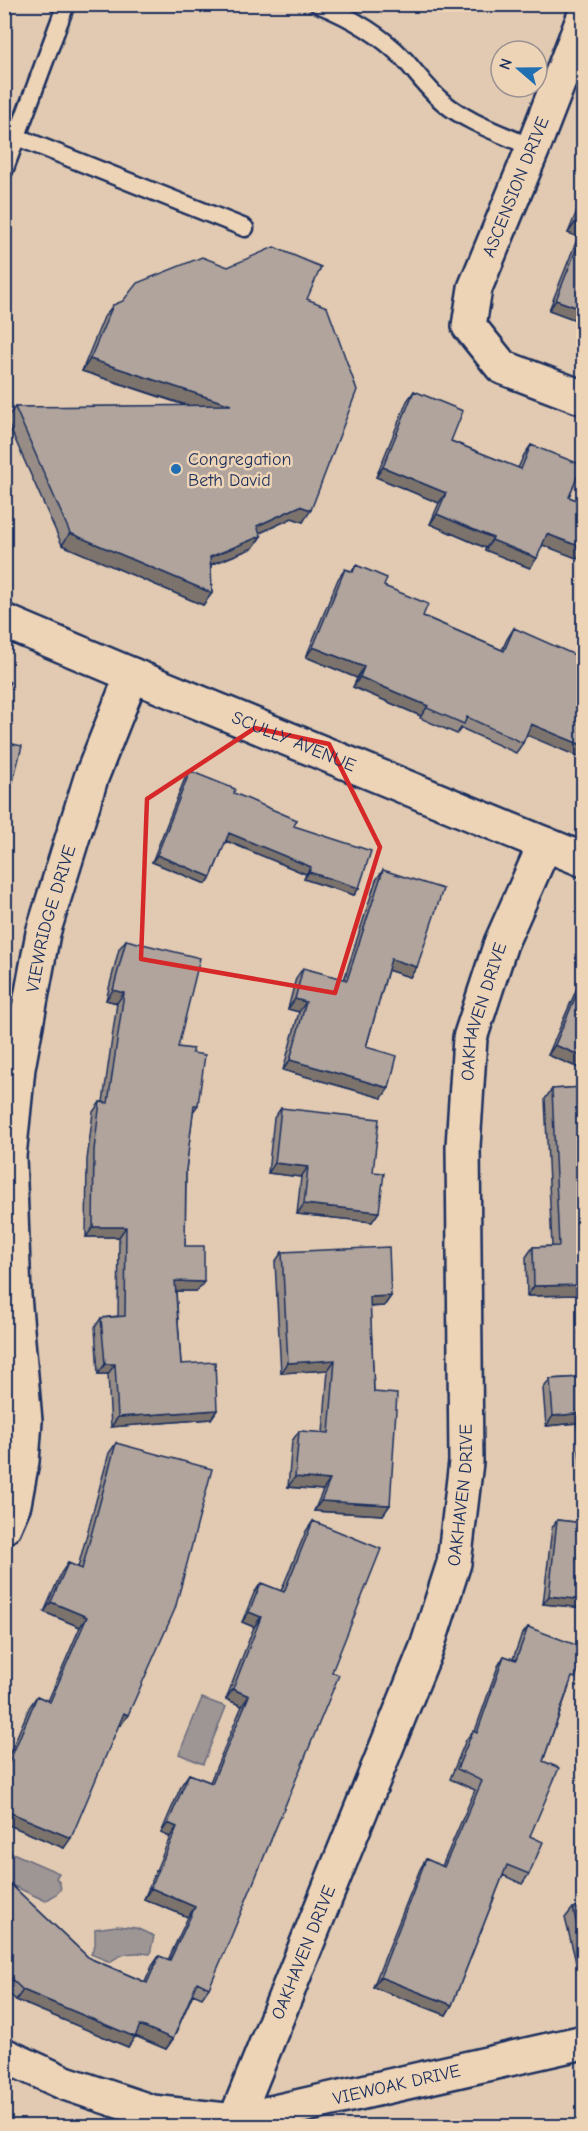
<svg xmlns="http://www.w3.org/2000/svg" width="588" height="2131" viewBox="0 0 588 2131" font-family="'Comic Neue',sans-serif">
  <rect width="100%" height="100%" fill="#e1cab1"/>
  <filter id="ink" filterUnits="userSpaceOnUse"><feTurbulence type="fractalNoise" baseFrequency=".0167" numOctaves="2"/><feDisplacementMap in="SourceGraphic" scale="12" xChannelSelector="R" yChannelSelector="G"/><feConvolveMatrix kernelMatrix="1 2 1 2 8 2 1 2 1" color-interpolation-filters="sRGB"/></filter>
  <g filter="url(#ink)">
    <path fill="#9e9595" stroke="#6a6c7f" stroke-width="1.5" d="M 202,1698 L 226,1707 L 203,1764 L 179,1754 Z
      M 8,1851 L 59,1873 L 56,1878 C 68,1892 54,1894 46,1901 L 5,1882 L 4,1859 Z
      M 117,1926 L 136,1928 L 154,1936 L 150,1954 C 134,1952 123,1952 110,1962 L 91,1954 L 95,1945 L 95,1929 Z"/>
    <g fill="none" stroke-linecap="round" stroke-linejoin="round">
      <defs>
        <path id="service" d="M 318,4 C 350,17 379,33 403,58 C 417,73 427,89 443,102 C 468,123 503,134 533,148
          M 17,137 L 245,228
          M 4,171 L 66,4"/>
        <g id="minor">
          <path d="M 584,17 L 533,148 L 475,288 L 469,326 L 502,367 L 584,398"/>
          <path id="s1" d="M 4,621 L 132,675 L 584,860"/>
          <path id="s2" d="M 4,1527 L 14,1504 L 22,1461 L 25,1421 L 14,1296 L 9,1156 L 18,1068 L 43,933 L 91,778 L 132,675"/>
          <path id="s3" d="M 4,2055 L 65,2083 L 152,2112 L 235,2121 L 584,2042"/>
          <path id="s4" d="M 235,2121 L 427,1647 L 454,1563 L 466,1462 L 463,1146 L 470,1038 L 501,943 L 545,844"/>
        </g>
      </defs>
      <use href="#service" stroke="#1b2f5e" stroke-width="21"/>
      <use href="#minor" stroke="#1b2f5e" stroke-width="38"/>
      <use href="#service" stroke="#eed4b6" stroke-width="16"/>
      <use href="#minor" stroke="#eed4b6" stroke-width="33"/>
    </g>
    <path fill="#978d86" stroke="#1b2f5e" stroke-width="1.5" d="M 584,193 L 584,323 L 549,310 L 578,237 L 568,233 Z
      M 307,299 L 303,522 L 292,518 L 260,533 L 261,536 L 253,548 L 211,565 L 212,593 L 203,605 L 62,545 L 6,419 L 15,407 L 187,406 L 82,371 L 104,317 L 113,305 Z
      M 414,391 L 451,441 L 518,468 L 524,455 L 531,445 L 569,497 L 584,503 L 584,561 L 543,545 L 530,568 L 485,550 L 486,548 L 430,524 L 439,503 L 376,477 L 407,401 Z
      M 356,565 L 423,616 L 502,650 L 507,639 L 514,628 L 526,735 L 523,743 L 516,753 L 461,728 L 457,734 L 420,718 L 421,716 L 353,687 L 357,678 L 306,657 L 338,579 L 345,569 L 352,571 Z
      M 190,771 L 234,793 L 359,888 L 354,895 L 304,879 L 306,874 L 226,841 L 211,877 L 206,884 L 152,862 L 185,778 Z
      M 383,870 L 417,967 L 410,977 L 388,970 L 366,1047 L 382,1098 L 283,1070 L 299,1012 L 288,1009 L 296,978 L 303,968 L 344,980 L 376,880 Z
      M 126,940 L 178,1047 L 192,1053 L 198,1105 L 193,1112 L 186,1170 L 185,1246 L 197,1291 L 176,1291 L 181,1364 L 217,1410 L 211,1419 L 111,1427 L 108,1374 L 98,1374 L 95,1327 L 101,1318 L 118,1316 L 119,1237 L 86,1237 L 87,1160 L 93,1112 L 100,1102 L 103,1102 L 117,1003 L 106,1000 L 119,949 Z
      M 584,972 L 584,1070 L 548,1055 Z
      M 584,1087 L 584,1486 L 582,1486 L 577,1423 L 546,1426 L 543,1389 L 550,1379 L 580,1377 L 578,1295 L 527,1296 L 526,1257 L 533,1247 L 552,1246 L 545,1099 L 552,1089 Z
      M 281,1108 L 373,1172 L 372,1222 L 297,1214 L 301,1177 L 268,1173 L 274,1118 Z
      M 282,1252 L 391,1296 L 384,1306 L 370,1307 L 374,1392 L 390,1505 L 383,1515 L 314,1511 L 323,1490 L 288,1487 L 292,1441 L 299,1431 L 323,1433 L 328,1370 L 281,1373 L 275,1262 Z
      M 116,1443 L 121,1725 L 119,1724 L 64,1848 L 4,1823 L 4,1767 L 30,1706 L 37,1696 L 48,1701 L 80,1627 L 44,1612 L 61,1573 L 68,1563 L 78,1567 L 109,1453 Z
      M 557,1520 L 584,1523 L 584,1608 L 543,1604 L 552,1528 Z
      M 313,1521 L 332,1672 L 209,1988 L 202,1998 L 193,1994 L 173,2039 L 166,2049 L 135,2036 L 128,2047 L 16,2000 L 4,1989 L 4,1878 L 89,1958 L 145,1982 L 152,1966 L 159,1956 L 168,1960 L 188,1917 L 144,1899 L 170,1837 L 161,1833 L 182,1784 L 189,1774 L 210,1782 L 242,1706 L 226,1699 L 254,1627 L 242,1622 L 254,1593 L 261,1583 L 281,1591 L 306,1531 Z
      M 528,1627 L 569,1687 L 543,1761 L 530,1836 L 529,1874 L 522,1884 L 503,1875 L 452,2005 L 446,2015 L 373,1987 L 420,1869 L 426,1859 L 442,1866 L 475,1790 L 450,1779 L 466,1740 L 473,1731 L 475,1731 L 498,1666 L 504,1656 L 513,1659 L 521,1636 Z
      M 584,1906 L 584,1965 L 577,1966 L 565,1918 L 573,1908 Z"/>
    <path fill="#7b736d" stroke="#1b2f5e" stroke-width="1.5" d="M 575,223 L 584,226 L 584,229 L 578,237 L 568,233 Z
      M 556,300 L 584,310 L 584,323 L 549,310 Z
      M 90,359 L 231,405 L 223,417 L 82,371 Z
      M 383,467 L 446,493 L 439,503 L 376,477 Z
      M 300,506 L 311,510 L 303,522 L 292,518 L 249,538 L 257,526 Z
      M 437,514 L 493,538 L 486,548 L 430,524 Z
      M 70,533 L 212,593 L 203,605 L 62,545 Z
      M 547,534 L 584,548 L 584,561 L 540,544 Z
      M 261,536 L 253,548 L 202,568 L 210,557 Z
      M 492,540 L 537,558 L 530,568 L 485,550 Z
      M 313,647 L 364,667 L 357,678 L 306,657 Z
      M 360,677 L 428,706 L 421,716 L 353,687 Z
      M 531,724 L 584,746 L 584,759 L 524,734 Z
      M 229,833 L 311,867 L 306,874 L 224,840 Z
      M 157,855 L 211,877 L 206,884 L 152,862 Z
      M 309,872 L 359,888 L 354,895 L 304,879 Z
      M 391,959 L 417,967 L 410,977 L 384,969 Z
      M 113,990 L 124,993 L 117,1003 L 106,1000 Z
      M 295,999 L 306,1002 L 299,1012 L 288,1009 Z
      M 555,1045 L 584,1057 L 584,1070 L 548,1055 Z
      M 290,1060 L 389,1088 L 382,1098 L 283,1070 Z
      M 275,1163 L 308,1167 L 301,1177 L 268,1173 Z
      M 304,1204 L 379,1212 L 372,1222 L 297,1214 Z
      M 93,1227 L 126,1227 L 119,1237 L 86,1237 Z
      M 175,1281 L 204,1282 L 197,1291 L 168,1291 Z
      M 584,1285 L 584,1287 L 578,1295 L 527,1296 L 534,1286 Z
      M 391,1296 L 384,1306 L 363,1307 L 370,1297 Z
      M 335,1360 L 328,1370 L 281,1373 L 288,1363 Z
      M 105,1364 L 115,1364 L 108,1374 L 98,1374 Z
      M 217,1410 L 211,1419 L 111,1427 L 118,1417 Z
      M 584,1413 L 577,1423 L 546,1426 L 553,1416 Z
      M 295,1477 L 330,1480 L 323,1490 L 288,1487 Z
      M 321,1501 L 390,1505 L 383,1515 L 314,1511 Z
      M 549,1596 L 584,1600 L 584,1608 L 543,1604 Z
      M 51,1602 L 87,1617 L 80,1627 L 44,1612 Z
      M 249,1612 L 261,1617 L 254,1627 L 242,1622 Z
      M 233,1689 L 249,1696 L 242,1706 L 226,1699 Z
      M 124,1713 L 128,1715 L 121,1725 L 117,1723 Z
      M 4,1810 L 71,1838 L 64,1848 L 4,1823 Z
      M 168,1823 L 177,1827 L 170,1837 L 161,1833 Z
      M 151,1888 L 195,1907 L 188,1917 L 144,1899 Z
      M 584,1956 L 584,1965 L 577,1966 Z
      M 380,1977 L 452,2005 L 446,2015 L 373,1987 Z
      M 23,1990 L 135,2037 L 128,2047 L 16,2000 Z
      M 140,2025 L 173,2039 L 166,2049 L 133,2035 Z"/>
    <path fill="#b0a49c" stroke="#1b2f5e" stroke-width="1.5" d="M 584,201 L 584,226 L 575,223 Z
      M 584,230 L 584,310 L 556,300 Z
      M 274,247 L 321,267 L 307,299 L 327,307 L 357,390 L 311,510 L 300,506 L 257,526 L 261,536 L 210,557 L 212,593 L 70,533 L 15,407 L 231,405 L 90,359 L 113,305 L 123,301 L 137,283 L 202,257 L 228,267 Z
      M 414,391 L 463,411 L 451,441 L 521,469 L 531,445 L 582,465 L 569,497 L 584,503 L 584,548 L 547,534 L 537,558 L 492,540 L 493,538 L 437,514 L 446,493 L 383,467 Z
      M 356,565 L 387,578 L 384,586 L 428,604 L 423,616 L 504,651 L 514,628 L 584,659 L 584,746 L 531,724 L 523,743 L 467,717 L 464,724 L 427,708 L 428,706 L 360,677 L 364,667 L 313,647 L 345,569 L 353,572 Z
      M 4,680 L 10,682 L 4,702 Z
      M 4,742 L 22,746 L 4,817 Z
      M 190,771 L 235,789 L 234,793 L 297,820 L 294,826 L 371,851 L 359,888 L 309,872 L 311,867 L 229,833 L 211,877 L 157,855 Z
      M 383,870 L 443,889 L 417,967 L 391,959 L 366,1047 L 397,1056 L 389,1088 L 290,1060 L 306,1002 L 295,999 L 303,968 L 347,980 Z
      M 126,940 L 200,958 L 178,1047 L 193,1049 L 192,1053 L 205,1055 L 198,1105 L 194,1105 L 186,1170 L 185,1246 L 204,1246 L 204,1282 L 175,1281 L 181,1364 L 215,1362 L 217,1410 L 118,1417 L 115,1364 L 105,1364 L 101,1318 L 125,1316 L 126,1227 L 93,1227 L 94,1150 L 100,1102 L 108,1103 L 124,993 L 113,990 Z
      M 584,977 L 584,1057 L 555,1045 Z
      M 584,1087 L 584,1285 L 534,1286 L 533,1247 L 559,1246 L 552,1089 Z
      M 281,1108 L 379,1119 L 373,1172 L 384,1173 L 379,1212 L 304,1204 L 308,1167 L 275,1163 Z
      M 389,1247 L 391,1296 L 370,1297 L 374,1392 L 397,1394 L 390,1505 L 321,1501 L 330,1480 L 295,1477 L 299,1431 L 329,1433 L 335,1360 L 288,1363 L 282,1252 Z
      M 584,1377 L 584,1413 L 553,1416 L 550,1379 Z
      M 116,1443 L 212,1469 L 175,1609 L 128,1715 L 124,1713 L 71,1838 L 4,1810 L 4,1769 L 6,1770 L 37,1696 L 50,1702 L 87,1617 L 51,1602 L 68,1563 L 82,1569 Z
      M 557,1520 L 584,1523 L 584,1600 L 549,1596 Z
      M 313,1521 L 381,1549 L 332,1672 L 339,1675 L 226,1949 L 209,1988 L 197,1982 L 173,2039 L 140,2025 L 135,2037 L 23,1990 L 4,1972 L 4,1878 L 89,1958 L 147,1983 L 159,1956 L 170,1960 L 195,1907 L 151,1888 L 177,1827 L 168,1823 L 189,1774 L 212,1783 L 249,1696 L 233,1689 L 261,1617 L 249,1612 L 261,1583 L 284,1592 Z
      M 528,1627 L 584,1648 L 584,1655 L 575,1678 L 572,1677 L 543,1761 L 559,1768 L 530,1836 L 543,1842 L 529,1874 L 507,1865 L 452,2005 L 380,1977 L 426,1859 L 444,1867 L 482,1781 L 457,1769 L 473,1731 L 477,1733 L 504,1656 L 516,1660 Z
      M 584,1906 L 584,1956 L 573,1908 Z"/>
  </g>
  <path fill="none" stroke="#d62828" stroke-width="4.5" stroke-linejoin="round" d="M 255,728 L 329,744 L 380,847 L 335,993 L 141,959 L 147,799 Z"/>
  <circle fill="#1f6fb2" stroke="#eed4b6" stroke-width="2" cx="176" cy="469" r="6"/>
  <g text-anchor="middle" dominant-baseline="central" stroke-width="5" stroke-linejoin="round" paint-order="stroke">
    <g font-size="18" fill="#1b2f5e" stroke="#eed4b6">
      <text transform="translate(516 187) rotate(-68)">ASCENSION DRIVE</text>
      <text stroke="none"><textPath href="#s1" startOffset="314">SCULLY AVENUE</textPath></text>
      <text stroke="none"><textPath href="#s2" startOffset="616">VIEWRIDGE DRIVE</textPath></text>
      <text stroke="none"><textPath href="#s4" startOffset="1154">OAKHAVEN DRIVE</textPath></text>
      <text stroke="none"><textPath href="#s4" startOffset="668">OAKHAVEN DRIVE</textPath></text>
      <text stroke="none"><textPath href="#s4" startOffset="182">OAKHAVEN DRIVE</textPath></text>
      <text stroke="none"><textPath href="#s3" startOffset="408">VIEWOAK DRIVE</textPath></text>
    </g>
    <g font-size="18" fill="#1b2f5e" stroke="#eed4b6" text-anchor="start">
      <text x="188" y="459">Congregation<tspan x="188" dy="21">Beth David</tspan></text>
    </g>
  </g>
  <rect width="588" height="2131" fill="none" stroke="#eed4b6" stroke-width="24"/>
  <rect x="12" y="12" width="564" height="2107" fill="none" stroke="#1b2f5e" stroke-width="2" filter="url(#ink)"/>
  <g transform="translate(519 69) rotate(290)"><circle r="28" fill="#eed4b6" stroke="#9a9293" stroke-width="1.5"/>
  <path d="M0-4.5L10 22L0 15L-10 22Z" fill="#1f6fb2"/>
  <text y="-9" font-size="16" font-weight="bold" text-anchor="middle" fill="#1b2f5e">N</text>
  </g>
</svg>
